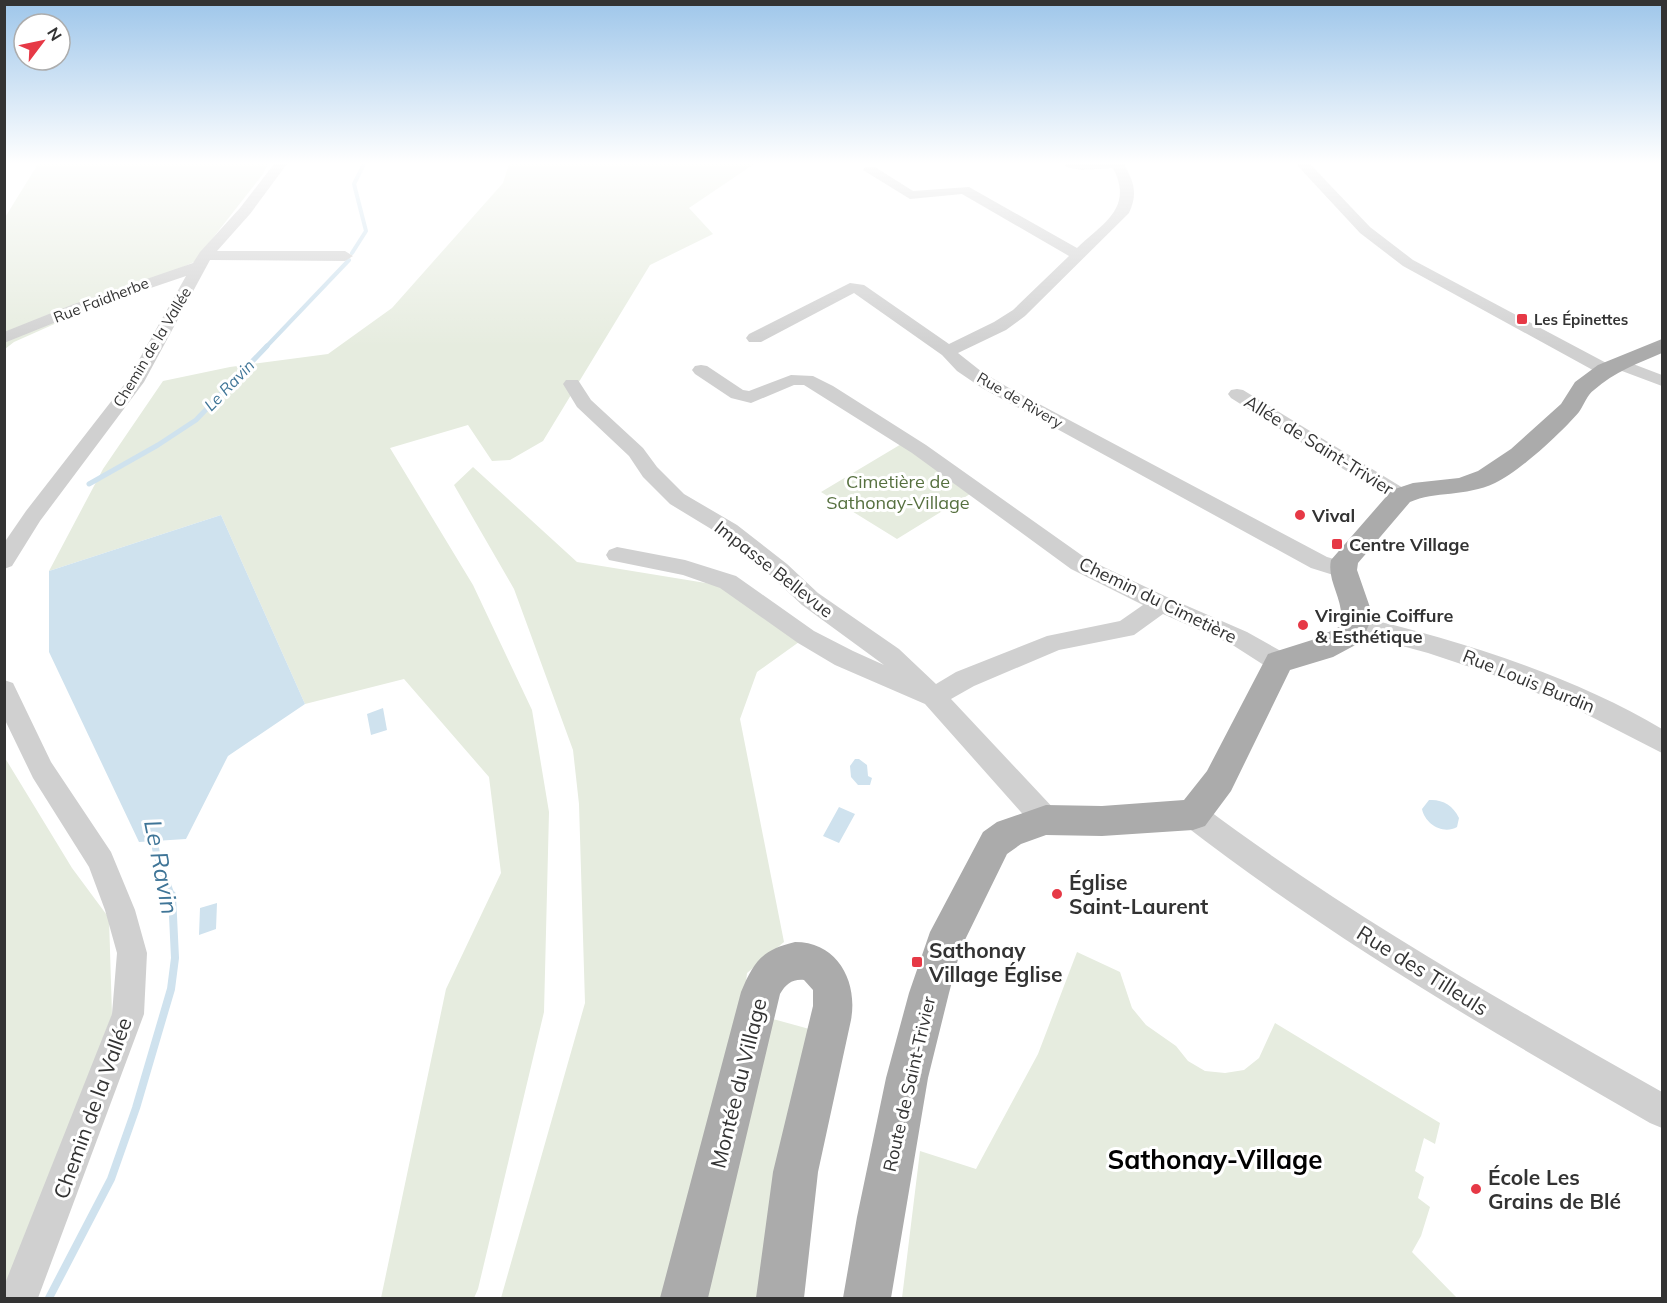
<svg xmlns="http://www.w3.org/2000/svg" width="1667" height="1303" viewBox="0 0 1667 1303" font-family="Mulish,sans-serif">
  <rect width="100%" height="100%" fill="#fff"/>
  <path fill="#e6ecdf" d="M 38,164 L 268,164 L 263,174 L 194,262 L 14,342 L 5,349 L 4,219 Z
    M 509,164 L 754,164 L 689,208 L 713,234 L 650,265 L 543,441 L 510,460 L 492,461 L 468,425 L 390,448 L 473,585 L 532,710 L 549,812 L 544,1012 L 478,1289 L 474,1298 L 381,1298 L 446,989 L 501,873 L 489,777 L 404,679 L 305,704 L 221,515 L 49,571 L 103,469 L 163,381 L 230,367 L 328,354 L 392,308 L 503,183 Z
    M 903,443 L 970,494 L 897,539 L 821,492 Z
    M 473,467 L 577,562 L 718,585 L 799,642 L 757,672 L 740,719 L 784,942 L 747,973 L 743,1009 C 768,1020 795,1023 820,1033 L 759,1298 L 501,1298 L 585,1003 L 579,804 L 573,750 L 514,589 L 454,485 Z
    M 5,758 L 72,868 L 109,918 L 112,1015 L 5,1289 Z
    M 1077,952 L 1120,972 L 1132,1008 L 1146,1025 L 1176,1046 L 1188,1061 L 1205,1071 L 1225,1073 L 1244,1070 L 1259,1058 L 1275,1023 L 1440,1123 L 1435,1144 L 1424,1138 L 1415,1171 L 1424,1177 L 1418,1198 L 1430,1207 L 1421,1236 L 1412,1252 L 1457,1298 L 902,1298 L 920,1151 L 976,1169 L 1038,1054 Z"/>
  <path fill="#cfe2ee" d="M 221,515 L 305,704 L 228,756 L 186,839 L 139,842 L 49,652 L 49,571 Z
    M 383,708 L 387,730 L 371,735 L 367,714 Z
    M 855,759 L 859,759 L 867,765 L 868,776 L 872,778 L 870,785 L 858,785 L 851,777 L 850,766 Z
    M 1429,800 C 1442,799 1453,805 1459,818 L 1457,827 C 1443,835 1425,824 1422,809 Z
    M 839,807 L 855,814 L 839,843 L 823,836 Z
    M 217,903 L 216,929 L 199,935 L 200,908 Z"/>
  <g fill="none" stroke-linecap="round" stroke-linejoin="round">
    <path stroke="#cfe2ee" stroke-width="4" d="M 352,253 L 366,231 L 354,184 L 364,164
      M 266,347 L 349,260"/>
    <path stroke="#cfe2ee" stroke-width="5" d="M 89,484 L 158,445 L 196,420 L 267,346"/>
    <path stroke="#cfe2ee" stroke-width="7" d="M 153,835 L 157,856 L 172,897"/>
    <path stroke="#cfe2ee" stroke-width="8" d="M 49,1298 L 111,1179 L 136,1108 L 171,989 L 175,958 L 172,895"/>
    <path fill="#d0d0d0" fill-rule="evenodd" d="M 274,164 L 287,164 L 250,214 L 217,251 L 345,251 L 353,256 L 345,261 L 210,260 L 144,382 L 40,521 L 12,566 L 4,569 L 4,543 L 26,511 L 127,381 L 186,276 L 86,310 L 4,343 L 4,332 L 74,304 L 193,263 L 200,252 L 240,208 Z
      M 1065,164 L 1124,164 C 1134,182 1138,194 1129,213 L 1025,316 L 1006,330 L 958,353 L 982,372 L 1009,388 L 1327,557 L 1351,564 L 1354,570 L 1351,576 L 1343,578 L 1311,568 L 982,388 L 957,371 L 942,355 L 854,293 L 761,342 L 749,342 L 746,338 L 749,334 L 850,283 L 864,285 L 949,344 L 994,322 L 1013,310 L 1069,256 L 962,194 L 910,199 L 863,170 L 865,167 L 875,167 L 913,191 L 969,187 L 1077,248 C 1103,223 1134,208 1113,168 L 1082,170 L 1066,167 Z
      M 1296,164 L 1310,164 L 1370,227 L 1413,260 L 1612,366 L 1615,370 L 1612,374 L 1600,374 L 1403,266 L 1360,233 Z
      M 1620,359 L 1662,375 L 1662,386 L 1614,368 L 1611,364 L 1614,360 Z
      M 701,365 L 707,366 L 743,390 L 749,391 L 791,375 L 813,376 L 833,386 L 926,445 L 1087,559 L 1169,598 L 1247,632 L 1288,655 L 1291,662 L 1288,669 L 1279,671 L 1270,669 L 1231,644 L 1163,614 L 1134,635 L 1059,650 L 974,686 L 951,699 L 1056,811 L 1060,820 L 1056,829 L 1046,832 L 1036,829 L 925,704 L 835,665 L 798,643 L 720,588 L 683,575 L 609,560 L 606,555 L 609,550 L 617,547 L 685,560 L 736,576 L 814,631 L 853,651 L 884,665 L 802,605 L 771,576 L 721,535 L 670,504 L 643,477 L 629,456 L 577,407 L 563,384 L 566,380 L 578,380 L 591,400 L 643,448 L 657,467 L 684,494 L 737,525 L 787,564 L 818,593 L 899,649 L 936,684 L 956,672 L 1047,636 L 1120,621 L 1143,605 L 1071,569 L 912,453 L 804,385 L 794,385 L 751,403 L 731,398 L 695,374 L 692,370 L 695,366 Z
      M 1237,389 L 1243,390 L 1408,491 L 1411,496 L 1408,501 L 1401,503 L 1394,501 L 1231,398 L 1228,394 L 1231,390 Z
      M 1355,616 C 1455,638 1575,677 1662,729 L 1662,753 L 1582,712 L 1491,674 L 1428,653 L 1347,631 L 1343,625 L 1347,619 Z
      M 4,680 L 13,683 L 51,762 L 111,852 L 135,910 L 147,953 L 144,1014 L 38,1298 L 4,1298 L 4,1286 L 112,1014 L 117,953 L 105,910 L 89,867 L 33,778 L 4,718 Z
      M 1193,803 L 1203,806 C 1348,915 1505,1003 1662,1092 L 1662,1128 L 1650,1123 C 1489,1030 1330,938 1183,824 L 1179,815 L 1183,806 Z"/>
    <path fill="#ababab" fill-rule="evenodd" d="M 1662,339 L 1662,353 C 1639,363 1614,372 1594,390 C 1587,395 1584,405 1579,412 C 1561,433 1519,472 1495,483 C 1465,497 1435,491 1410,502 L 1358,563 L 1357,570 L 1373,616 L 1361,642 L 1333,657 L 1290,670 L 1231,791 L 1205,826 L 1193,830 L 1102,836 L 1046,835 L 1021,844 L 1007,854 L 961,948 L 949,993 L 928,1078 L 891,1298 L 843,1298 L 857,1217 L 886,1078 L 909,993 L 930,932 L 983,832 L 997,822 L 1046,805 L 1102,806 L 1184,800 L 1207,771 L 1268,654 L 1312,640 L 1339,627 C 1348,604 1326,583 1331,560 L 1392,490 L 1413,483 L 1459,478 L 1478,471 L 1511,449 L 1561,404 L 1575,382 L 1598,365 Z
      M 795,942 C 838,942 858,982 851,1020 L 818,1172 L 804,1298 L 756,1298 L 773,1172 L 813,1006 L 813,990 L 804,980 C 792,979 786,984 780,994 L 708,1298 L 660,1298 L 741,992 C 754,961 762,950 795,942 Z"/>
  </g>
  <linearGradient id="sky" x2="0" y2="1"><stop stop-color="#9ec6ea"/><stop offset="0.47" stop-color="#fff"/><stop offset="1" stop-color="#fff" stop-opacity="0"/></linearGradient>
  <rect width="1667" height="347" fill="url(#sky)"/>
  <g fill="#e63946" stroke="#fff" stroke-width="2">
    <rect x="1516" y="313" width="12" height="12" rx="3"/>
    <circle cx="1300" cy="515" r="6"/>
    <rect x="1331" y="538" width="12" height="12" rx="3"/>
    <circle cx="1303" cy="625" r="6"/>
    <circle cx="1057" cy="894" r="6"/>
    <rect x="911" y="956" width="12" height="12" rx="3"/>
    <circle cx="1476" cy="1189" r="6"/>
  </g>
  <g text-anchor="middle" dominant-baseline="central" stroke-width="6" stroke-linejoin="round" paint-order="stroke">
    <g font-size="15" fill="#333" stroke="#fff">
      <text transform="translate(101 300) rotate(-21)">Rue Faidherbe</text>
      <text transform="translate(152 347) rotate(-59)">Chemin de la Vallée</text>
      <text transform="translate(1020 400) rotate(30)">Rue de Rivery</text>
    </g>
    <g font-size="15" font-weight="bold" fill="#333" stroke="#fff" text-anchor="start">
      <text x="1534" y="319">Les Épinettes</text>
    </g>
    <g font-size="16" font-style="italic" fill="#3f7597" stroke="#fff">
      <text transform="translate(229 385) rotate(-46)">Le Ravin</text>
    </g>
    <g font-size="18" fill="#333" stroke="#fff">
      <text transform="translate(1319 445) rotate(32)">Allée de Saint-Trivier</text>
      <text transform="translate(774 569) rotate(38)">Impasse Bellevue</text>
      <text transform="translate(1158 600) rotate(26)">Chemin du Cimetière</text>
      <text transform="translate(1529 681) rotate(22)">Rue Louis Burdin</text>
      <text transform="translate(909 1084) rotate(-77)">Route de Saint-Trivier</text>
    </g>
    <g font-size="18" fill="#56703f" stroke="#fff">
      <text x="898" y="481">Cimetière de<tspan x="898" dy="21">Sathonay-Village</tspan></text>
    </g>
    <g font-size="18" font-weight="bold" fill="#333" stroke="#fff" text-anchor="start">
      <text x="1312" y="515">Vival</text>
      <text x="1349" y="544">Centre Village</text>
      <text x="1315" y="615">Virginie Coiffure<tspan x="1315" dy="21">&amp; Esthétique</tspan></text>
    </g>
    <g font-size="21" font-weight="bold" fill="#333" stroke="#fff" text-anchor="start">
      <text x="1069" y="882">Église<tspan x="1069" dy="24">Saint-Laurent</tspan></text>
      <text x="929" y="950">Sathonay<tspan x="929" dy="24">Village Église</tspan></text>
      <text x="1488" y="1177">École Les<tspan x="1488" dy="24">Grains de Blé</tspan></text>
    </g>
    <g font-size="21" fill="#333" stroke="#fff">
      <text transform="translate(1423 970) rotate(32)">Rue des Tilleuls</text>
      <text transform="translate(738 1083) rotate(-76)">Montée du Village</text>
      <text transform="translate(92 1108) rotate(-70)">Chemin de la Vallée</text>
    </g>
    <g font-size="24" font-style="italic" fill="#3f7597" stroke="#fff">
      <text transform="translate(162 867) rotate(79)">Le Ravin</text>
    </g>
    <g font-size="26" font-weight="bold" fill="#000" stroke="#fff">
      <text x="1215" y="1159">Sathonay-Village</text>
    </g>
  </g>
  <rect width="1667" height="1303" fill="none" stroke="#333333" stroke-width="12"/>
  <g transform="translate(42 42) rotate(58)"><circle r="28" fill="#ffffff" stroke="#adadad" stroke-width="1.5"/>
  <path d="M0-4.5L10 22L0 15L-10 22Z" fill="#e63946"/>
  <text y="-9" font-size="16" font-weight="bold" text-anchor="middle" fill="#333333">N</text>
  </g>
</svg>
